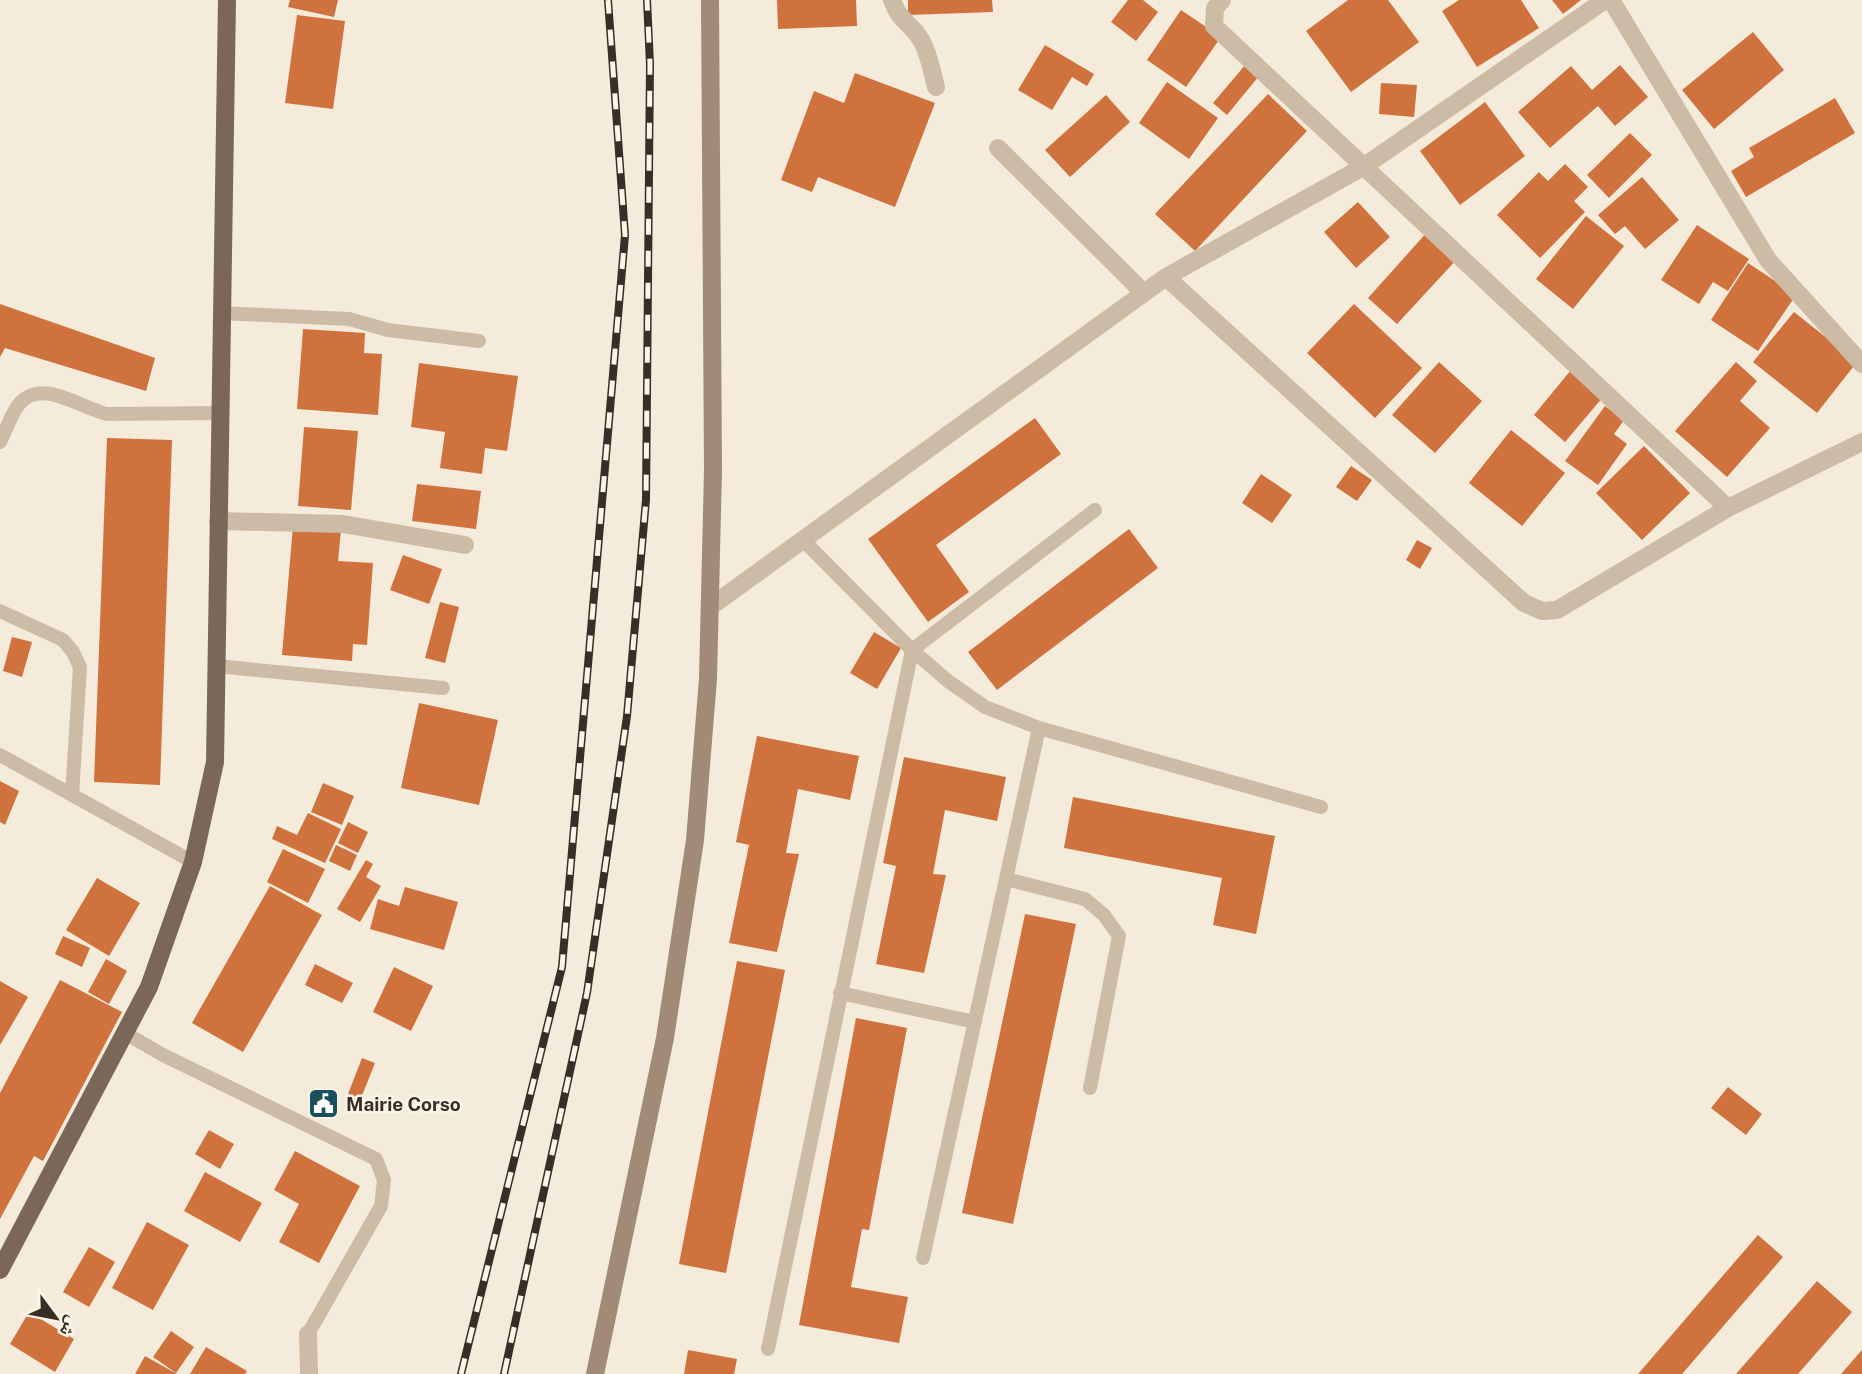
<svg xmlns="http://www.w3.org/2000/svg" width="1862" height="1374" viewBox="0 0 1862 1374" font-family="'Public Sans','Noto Naskh Arabic',sans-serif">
  <rect width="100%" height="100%" fill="#f4ebda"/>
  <path fill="#cf723d" d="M 290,0 L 338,0 L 334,17 L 288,7 Z
    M 777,0 L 856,0 L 857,26 L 778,29 Z
    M 908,0 L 992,0 L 993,12 L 908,15 Z
    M 1128,0 L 1143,0 L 1158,12 L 1136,41 L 1111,22 Z
    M 1348,0 L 1388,0 L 1419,42 L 1351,92 L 1306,31 Z
    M 1459,0 L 1521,0 L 1539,28 L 1477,67 L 1442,11 Z
    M 1552,0 L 1581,0 L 1563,14 Z
    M 1181,10 L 1221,37 L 1186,87 L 1147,60 Z
    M 297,15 L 345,21 L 333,109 L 285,103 Z
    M 1753,32 L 1784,70 L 1714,129 L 1682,90 Z
    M 1045,45 L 1094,74 L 1087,86 L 1072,77 L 1052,110 L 1018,90 Z
    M 1246,64 L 1259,76 L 1227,115 L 1213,103 Z
    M 1620,65 L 1648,97 L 1615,126 L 1598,106 L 1550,148 L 1518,112 L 1571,66 L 1592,90 Z
    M 855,73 L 935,103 L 895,207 L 818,177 L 812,192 L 781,180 L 814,91 L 844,103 Z
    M 1167,82 L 1218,118 L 1189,159 L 1139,123 Z
    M 1381,83 L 1417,85 L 1414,117 L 1379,114 Z
    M 1268,94 L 1307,131 L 1195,251 L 1155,214 Z
    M 1106,95 L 1130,122 L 1070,177 L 1045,150 Z
    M 1835,98 L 1855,133 L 1746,197 L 1731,171 L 1754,157 L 1749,148 Z
    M 1485,102 L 1525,156 L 1460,205 L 1420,151 Z
    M 1630,133 L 1652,155 L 1609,198 L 1587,175 Z
    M 1565,164 L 1588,187 L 1574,201 L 1585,212 L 1540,258 L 1497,215 L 1539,172 L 1548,181 Z
    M 1642,177 L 1679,220 L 1645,249 L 1625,226 L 1615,234 L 1598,215 Z
    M 1358,202 L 1390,237 L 1356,268 L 1324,232 Z
    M 1586,216 L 1624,246 L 1573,309 L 1536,279 Z
    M 1697,225 L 1749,259 L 1728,291 L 1713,282 L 1699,304 L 1661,280 Z
    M 1429,230 L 1459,257 L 1397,324 L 1368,298 Z
    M 1748,263 L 1796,295 L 1758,351 L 1711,320 Z
    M 0,304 L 155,358 L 146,391 L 5,348 L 0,357 Z
    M 1354,304 L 1422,368 L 1375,418 L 1307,353 Z
    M 1794,312 L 1857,362 L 1817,413 L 1753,362 Z
    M 303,329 L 365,333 L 364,353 L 382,354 L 378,415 L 297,409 Z
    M 1439,362 L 1482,401 L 1435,453 L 1392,415 Z
    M 1736,362 L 1757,381 L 1740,401 L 1770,428 L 1727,477 L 1675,431 Z
    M 419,363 L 518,376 L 507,451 L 485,448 L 482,474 L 440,468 L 445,432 L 411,427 Z
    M 1571,370 L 1603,397 L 1565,442 L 1534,415 Z
    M 1605,406 L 1624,420 L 1614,434 L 1627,444 L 1598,485 L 1565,461 Z
    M 1035,418 L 1061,454 L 936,545 L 969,592 L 928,622 L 868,539 Z
    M 304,427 L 358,431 L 351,510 L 298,506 Z
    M 1511,430 L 1565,473 L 1522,526 L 1469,483 Z
    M 107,438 L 172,440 L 160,785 L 94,782 Z
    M 1644,446 L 1690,493 L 1642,540 L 1596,493 Z
    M 1351,466 L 1372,480 L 1357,501 L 1336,487 Z
    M 1261,474 L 1292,495 L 1272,523 L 1242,503 Z
    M 417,484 L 481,491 L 476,529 L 412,521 Z
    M 293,526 L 341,530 L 338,561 L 373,563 L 367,645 L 353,644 L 352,661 L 282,655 Z
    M 1129,529 L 1158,568 L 997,690 L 968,652 Z
    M 1417,540 L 1432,548 L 1420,569 L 1406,560 Z
    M 403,555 L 442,569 L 429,604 L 390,590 Z
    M 440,602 L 459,607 L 445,663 L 425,658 Z
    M 874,632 L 901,648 L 877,689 L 850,673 Z
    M 12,637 L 32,642 L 22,677 L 3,671 Z
    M 419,703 L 498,720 L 479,805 L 401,788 Z
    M 757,736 L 859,756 L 850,800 L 798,789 L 786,853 L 799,854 L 777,952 L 729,943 L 749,845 L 736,842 Z
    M 904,757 L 1006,777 L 997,821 L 945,810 L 933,874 L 946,875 L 924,973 L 876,964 L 896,866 L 883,863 Z
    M 0,781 L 19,791 L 5,825 L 0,822 Z
    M 323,783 L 354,796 L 342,825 L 311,812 Z
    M 1073,797 L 1275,836 L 1256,934 L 1213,925 L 1222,878 L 1064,848 Z
    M 308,813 L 341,829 L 325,863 L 272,839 L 277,826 L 297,835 Z
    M 348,822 L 368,832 L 358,853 L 338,843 Z
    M 336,845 L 357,855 L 350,871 L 329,861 Z
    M 283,849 L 325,869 L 308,903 L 267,882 Z
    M 366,860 L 373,864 L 366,877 L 381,886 L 360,922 L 337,909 Z
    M 97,878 L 140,903 L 109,956 L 66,930 Z
    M 270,886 L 322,915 L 243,1052 L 192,1023 Z
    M 405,887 L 458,902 L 444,950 L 370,929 L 378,899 L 399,906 Z
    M 1025,914 L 1076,924 L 1013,1224 L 962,1213 Z
    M 63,936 L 90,948 L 82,967 L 55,954 Z
    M 106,959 L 127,971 L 109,1004 L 88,992 Z
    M 737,961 L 785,970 L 726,1273 L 679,1264 Z
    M 315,964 L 353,983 L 342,1003 L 305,985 Z
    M 394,967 L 433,986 L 411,1031 L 373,1012 Z
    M 60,980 L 122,1012 L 43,1161 L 34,1156 L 0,1219 L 0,1093 Z
    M 0,981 L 28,997 L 0,1045 Z
    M 856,1018 L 907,1028 L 869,1230 L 862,1229 L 851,1287 L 908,1297 L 899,1343 L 799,1325 Z
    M 362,1058 L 375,1063 L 361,1098 L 348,1094 Z
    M 1728,1087 L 1762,1114 L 1746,1135 L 1711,1108 Z
    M 209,1130 L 234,1144 L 220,1169 L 195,1154 Z
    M 295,1151 L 360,1186 L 319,1263 L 279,1242 L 299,1204 L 274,1190 Z
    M 205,1172 L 262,1203 L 240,1242 L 184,1211 Z
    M 147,1222 L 189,1245 L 153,1310 L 112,1288 Z
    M 1758,1235 L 1783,1257 L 1682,1374 L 1638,1374 Z
    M 89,1247 L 115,1262 L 89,1307 L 63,1292 Z
    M 1817,1281 L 1852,1312 L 1798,1374 L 1736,1374 Z
    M 29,1312 L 74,1339 L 55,1372 L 10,1344 Z
    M 171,1331 L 194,1347 L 176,1373 L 153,1357 Z
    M 206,1347 L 247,1371 L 245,1374 L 190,1374 Z
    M 688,1350 L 737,1359 L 734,1374 L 684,1374 Z
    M 1862,1350 L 1862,1374 L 1841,1374 Z
    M 145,1356 L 177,1374 L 135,1374 Z"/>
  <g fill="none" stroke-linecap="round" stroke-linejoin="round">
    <path stroke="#cdbca5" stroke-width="14" d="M 221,313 L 349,319 L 388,330 L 479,341
      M 0,442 C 6,430 12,412 20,403 C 42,378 81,408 107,414 L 220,413
      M 803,540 L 912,650 L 948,681 L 985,707 L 1039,728 L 1321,807
      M 0,611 L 63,640 L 73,652 L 80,667 L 72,795
      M 216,666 L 443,688
      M 0,755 L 193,862
      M 1006,879 L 1085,899 L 1104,915 L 1119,936 L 1090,1088
      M 840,993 L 975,1022
      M 125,1033 L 163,1055 L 376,1159 L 384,1180 L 381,1206 L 308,1334
      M 923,1258 L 1039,728
      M 768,1349 L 912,650 L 1095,510"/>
    <path stroke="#cdbca5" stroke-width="18" d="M 892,0 C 899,21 911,23 921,40 C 929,53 932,72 936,87
      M 1222,0 L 1215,8 L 1214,26 L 1728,508
      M 1611,0 L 1768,260 L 1862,364
      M 998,148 L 1144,293
      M 1166,277 L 1363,167 L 1605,0
      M 218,521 L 343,524 L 465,545
      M 710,607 L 1166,277 L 1524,603 L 1542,611 L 1557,610 L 1728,508 L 1862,442
      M 308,1334 L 309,1374"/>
    <path stroke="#a18b76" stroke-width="18" d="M 595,1374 L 665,1038 L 695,840 L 708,679 L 713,470 L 710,0"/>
    <path stroke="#7b6757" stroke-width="18" d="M 0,1270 L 149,987 L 193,862 L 215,762 L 227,0"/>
    <defs>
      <path id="rail" d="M 461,1374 L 562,967 L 625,235 L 608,0
        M 504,1374 L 587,993 L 627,716 L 646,500 L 650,64 L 647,0"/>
    </defs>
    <use href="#rail" stroke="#382e27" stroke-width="8"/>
    <use href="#rail" stroke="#fbf4e7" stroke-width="5" stroke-dasharray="16" stroke-linecap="butt"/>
  </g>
  <defs>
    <symbol id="civic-square" viewBox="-11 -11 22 22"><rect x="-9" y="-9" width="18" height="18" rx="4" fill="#19505d" stroke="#fbf4e7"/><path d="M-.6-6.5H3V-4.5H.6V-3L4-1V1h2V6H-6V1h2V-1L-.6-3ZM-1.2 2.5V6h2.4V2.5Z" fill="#fff"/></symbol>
  </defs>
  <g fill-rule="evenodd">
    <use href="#civic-square" x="306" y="1086" width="35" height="35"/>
  </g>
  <g text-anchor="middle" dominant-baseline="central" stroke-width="5" stroke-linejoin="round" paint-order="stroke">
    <g font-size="19" font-weight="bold" fill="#382e27" stroke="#fbf4e7" text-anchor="start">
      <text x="346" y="1104">Mairie Corso</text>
    </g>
  </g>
  <g transform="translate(56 1318) rotate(122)" stroke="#fbf4e7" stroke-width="5" paint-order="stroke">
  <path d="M0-5L12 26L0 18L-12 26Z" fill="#382e27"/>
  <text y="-10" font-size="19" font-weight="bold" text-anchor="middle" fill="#382e27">ش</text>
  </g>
</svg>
